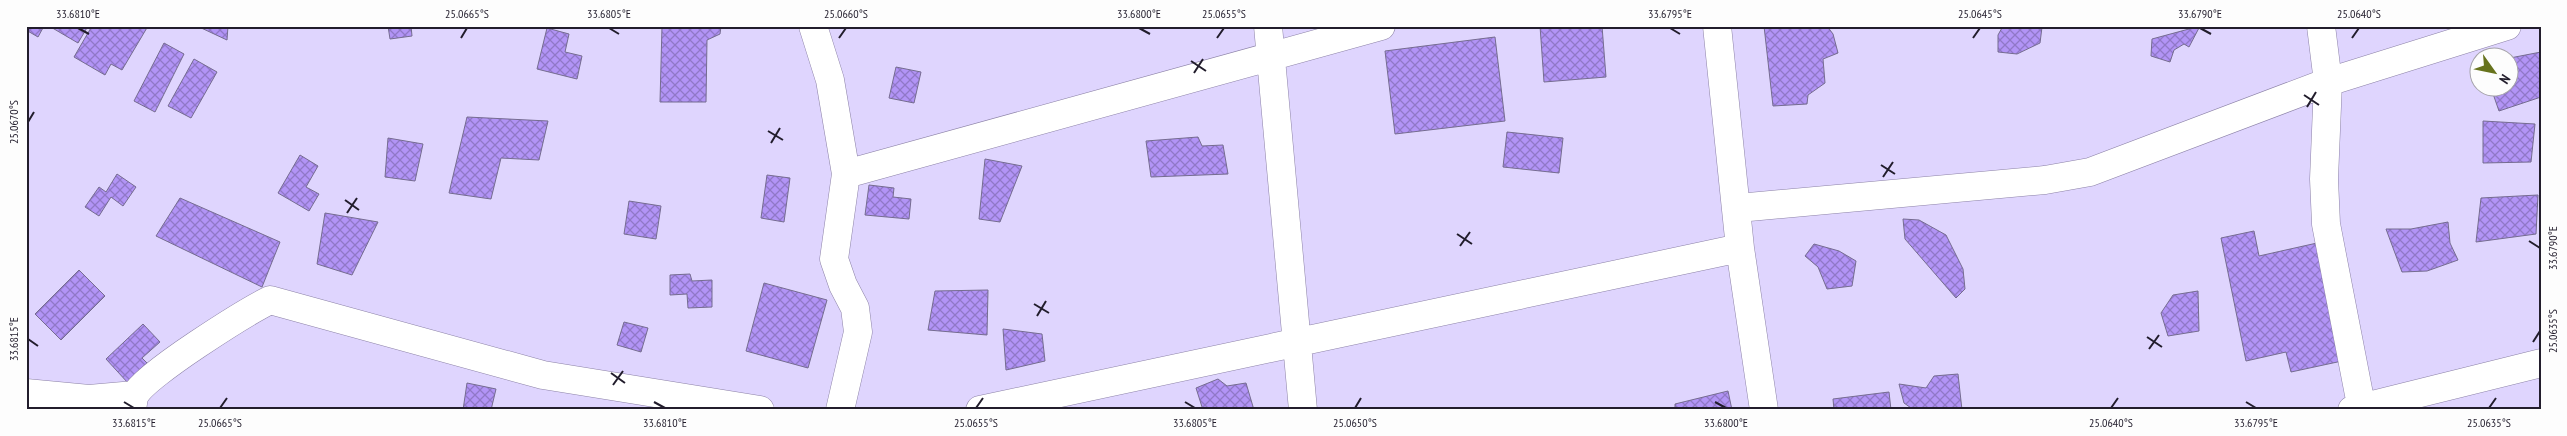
<svg xmlns="http://www.w3.org/2000/svg" width="2567" height="436" viewBox="0 0 2567 436" font-family="'PT Sans Narrow',sans-serif">
  <defs>
    <pattern id="building-cross-hatch" width="8" height="8" patternUnits="userSpaceOnUse" patternTransform="scale(1.25)"><rect width="8" height="8" fill="#b294f6"/><path d="M0 0l8 8M0 8l8-8" fill="none" stroke="#9078c7"/></pattern>
  </defs>
  <rect width="100%" height="100%" fill="#dfd5fe"/>
  <path fill="url(#building-cross-hatch)" stroke="#756c90" d="M 26,26 L 44,26 L 38,37 L 26,30 Z
    M 49,26 L 88,26 L 78,43 Z
    M 92,26 L 148,26 L 122,70 L 111,64 L 105,75 L 74,57 Z
    M 197,26 L 228,26 L 227,40 Z
    M 388,26 L 411,26 L 412,36 L 390,39 Z
    M 662,26 L 721,26 L 720,34 L 707,40 L 706,102 L 660,102 Z
    M 1540,26 L 1602,26 L 1606,77 L 1544,82 Z
    M 1764,26 L 1827,26 L 1833,34 L 1838,53 L 1823,59 L 1825,83 L 1808,95 L 1807,104 L 1773,106 Z
    M 2003,26 L 2042,27 L 2040,43 L 2017,54 L 1998,52 L 1998,35 Z
    M 2200,26 L 2189,47 L 2184,44 L 2174,50 L 2170,62 L 2151,56 L 2152,39 Z
    M 547,28 L 569,34 L 565,52 L 582,56 L 577,79 L 537,69 Z
    M 1495,37 L 1505,121 L 1395,134 L 1385,51 Z
    M 164,43 L 184,54 L 155,112 L 134,101 Z
    M 2541,52 L 2541,97 L 2499,111 L 2491,88 L 2510,88 L 2510,58 Z
    M 194,59 L 217,72 L 191,118 L 168,106 Z
    M 896,67 L 921,72 L 914,103 L 889,98 Z
    M 467,117 L 548,121 L 539,160 L 501,158 L 491,199 L 449,193 Z
    M 2483,121 L 2535,124 L 2531,162 L 2483,163 Z
    M 1507,132 L 1563,138 L 1559,173 L 1503,167 Z
    M 1198,137 L 1202,146 L 1223,145 L 1228,174 L 1151,177 L 1146,141 Z
    M 388,138 L 423,144 L 415,181 L 385,177 Z
    M 300,155 L 318,166 L 306,187 L 319,194 L 309,211 L 278,193 Z
    M 985,159 L 1022,166 L 1000,222 L 979,219 Z
    M 117,174 L 136,187 L 123,206 L 111,197 L 99,216 L 85,207 L 99,187 L 106,192 Z
    M 767,175 L 790,178 L 784,222 L 761,218 Z
    M 869,185 L 894,188 L 893,197 L 911,199 L 909,219 L 865,215 Z
    M 2538,195 L 2536,234 L 2476,242 L 2481,198 Z
    M 180,198 L 280,242 L 262,287 L 156,236 Z
    M 629,201 L 661,206 L 656,239 L 624,234 Z
    M 325,213 L 378,222 L 352,275 L 317,264 Z
    M 1903,219 L 1919,220 L 1946,235 L 1963,269 L 1965,289 L 1956,298 L 1905,239 Z
    M 2448,222 L 2450,243 L 2458,260 L 2427,271 L 2402,272 L 2386,229 L 2411,229 Z
    M 2254,231 L 2259,256 L 2317,243 L 2342,361 L 2291,372 L 2286,352 L 2246,361 L 2221,238 Z
    M 1814,244 L 1839,251 L 1856,261 L 1852,286 L 1827,289 L 1818,267 L 1805,256 Z
    M 79,270 L 105,296 L 61,340 L 35,314 Z
    M 690,274 L 692,281 L 712,280 L 712,307 L 688,308 L 687,294 L 670,295 L 670,275 Z
    M 764,283 L 827,300 L 808,368 L 746,351 Z
    M 988,290 L 987,335 L 928,330 L 935,291 Z
    M 2198,291 L 2199,331 L 2168,336 L 2161,313 L 2173,295 Z
    M 624,322 L 648,328 L 641,352 L 617,345 Z
    M 143,324 L 160,342 L 142,358 L 148,364 L 128,383 L 106,359 Z
    M 1003,329 L 1042,334 L 1045,361 L 1006,370 Z
    M 1958,374 L 1962,410 L 1914,410 L 1904,403 L 1899,384 L 1926,388 L 1934,376 Z
    M 1218,379 L 1227,386 L 1246,383 L 1254,410 L 1203,410 L 1196,388 Z
    M 467,383 L 496,389 L 491,410 L 463,410 Z
    M 1728,391 L 1732,410 L 1675,410 L 1675,404 Z
    M 1889,392 L 1891,410 L 1834,410 L 1833,399 Z"/>
  <g fill="none" stroke-linecap="round" stroke-linejoin="round">
    <defs>
      <path id="minor" d="M 813,26 L 830,80 L 846,174 L 834,259 L 843,285 L 855,308 L 858,332 L 840,410
        M 1268,26 L 1303,410
        M 1717,26 L 1740,248 L 1764,410
        M 2321,26 L 2328,82 L 2324,179 L 2326,224 L 2362,410
        M 846,174 L 1381,26
        M 1738,208 L 2045,180 L 2090,172 L 2328,82 L 2507,26
        M 26,393 L 89,399 L 135,395
        M 132,410 C 133,405 133,399 135,395 C 146,374 246,312 270,300 L 543,375 L 760,410
        M 980,410 L 1740,248
        M 2352,410 L 2541,363"/>
    </defs>
    <use href="#minor" stroke="#8c82a7" stroke-width="29"/>
    <use href="#minor" stroke="#fff" stroke-width="28"/>
  </g>
  <path fill="none" stroke="#221d2c" stroke-width="2" d="M 78,28 L 89,34M 609,28 L 619,34M 1139,28 L 1150,34M 1670,28 L 1680,34M 2200,28 L 2211,34M 461,38 L 467,28M 839,38 L 846,28M 1217,38 L 1224,28M 1973,38 L 1980,28M 2352,38 L 2359,28M 1191,61 L 1206,71M 1194,73 L 1203,59M 2304,95 L 2319,105M 2307,107 L 2316,92M 28,122 L 34,112M 768,131 L 783,140M 771,143 L 780,128M 1881,165 L 1895,174M 1883,177 L 1893,162M 345,200 L 359,210M 347,213 L 357,198M 1457,234 L 1472,244M 2529,241 L 2540,248M 1460,246 L 1470,232M 1034,304 L 1049,313M 1037,316 L 1046,301M 2147,337 L 2162,347M 28,339 L 38,346M 2533,342 L 2540,331M 2149,349 L 2159,335M 611,373 L 625,383M 613,385 L 623,371M 124,402 L 134,408M 654,402 L 665,408M 1185,402 L 1195,408M 1715,402 L 1726,408M 2246,402 L 2256,408M 220,408 L 227,398M 976,408 L 983,398M 1355,408 L 1361,398M 2111,408 L 2118,398M 2489,408 L 2496,398"/>
  <rect width="2567" height="436" fill="none" stroke="#fdfdfd" stroke-width="55"/>
  <g transform="translate(2494 72) rotate(123)"><circle r="24" fill="#fdfdfd" stroke="#a5a3a9"/>
  <path d="M0-4L9 19L0 12L-9 19Z" fill="#67731d"/>
  <text y="-8" font-size="14" font-weight="bold" text-anchor="middle" fill="#221d2c">N</text>
  </g>
  <rect x="28" y="28" width="2512" height="380" fill="none" stroke="#221d2c" stroke-width="2"/>
  <g font-size="12" text-anchor="middle" fill="#221d2c">
    <text x="78" y="18">33.6810°E</text>
    <text x="467" y="18">25.0665°S</text>
    <text x="609" y="18">33.6805°E</text>
    <text x="846" y="18">25.0660°S</text>
    <text x="1139" y="18">33.6800°E</text>
    <text x="1224" y="18">25.0655°S</text>
    <text x="1670" y="18">33.6795°E</text>
    <text x="1980" y="18">25.0645°S</text>
    <text x="2200" y="18">33.6790°E</text>
    <text x="2359" y="18">25.0640°S</text>
    <text transform="translate(14 122) rotate(-90)" y="4">25.0670°S</text>
    <text transform="translate(2553 248) rotate(-90)" y="4">33.6790°E</text>
    <text transform="translate(2553 331) rotate(-90)" y="4">25.0635°S</text>
    <text transform="translate(14 339) rotate(-90)" y="4">33.6815°E</text>
    <text x="134" y="427">33.6815°E</text>
    <text x="220" y="427">25.0665°S</text>
    <text x="665" y="427">33.6810°E</text>
    <text x="976" y="427">25.0655°S</text>
    <text x="1195" y="427">33.6805°E</text>
    <text x="1355" y="427">25.0650°S</text>
    <text x="1726" y="427">33.6800°E</text>
    <text x="2111" y="427">25.0640°S</text>
    <text x="2256" y="427">33.6795°E</text>
    <text x="2489" y="427">25.0635°S</text>
  </g>
</svg>
